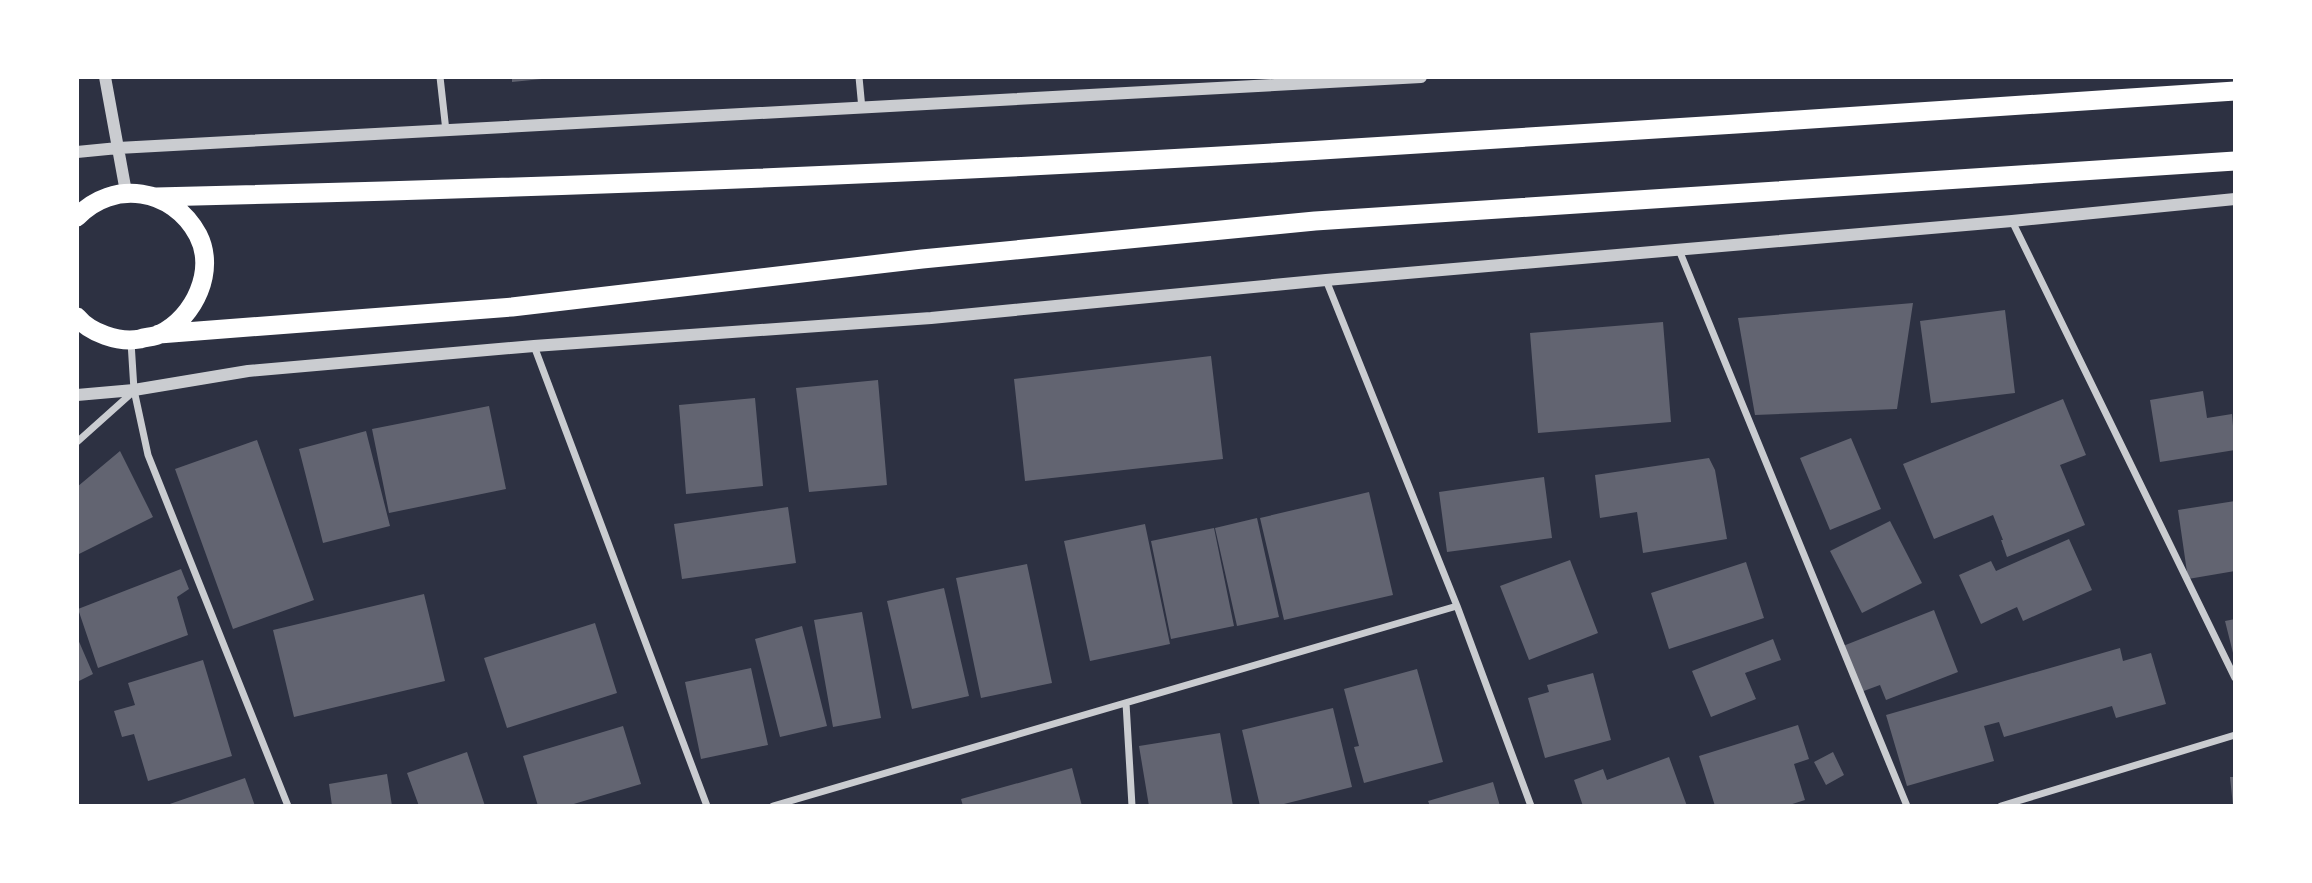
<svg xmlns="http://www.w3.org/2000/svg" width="2312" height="883" viewBox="0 0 2312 883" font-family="'Times New Roman',serif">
  <rect width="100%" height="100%" fill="#2d3142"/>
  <path fill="#626471" d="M 512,77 L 542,77 L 542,79 L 512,82 Z
    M 1913,303 L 1897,409 L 1755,415 L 1738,318 Z
    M 2005,310 L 2015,393 L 1931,403 L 1920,321 Z
    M 1663,322 L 1671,422 L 1538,433 L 1530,333 Z
    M 1211,356 L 1223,459 L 1025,481 L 1014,379 Z
    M 878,380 L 887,485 L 809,492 L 796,388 Z
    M 2203,391 L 2207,418 L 2232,414 L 2235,450 L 2160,462 L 2150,400 Z
    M 755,398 L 763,486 L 686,494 L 679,405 Z
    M 2063,399 L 2086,455 L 2060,465 L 2085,525 L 2007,557 L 2001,540 L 2003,540 L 1993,515 L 1934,539 L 1903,464 Z
    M 489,406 L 506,489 L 389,513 L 372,429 Z
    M 366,431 L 390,526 L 323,543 L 299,449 Z
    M 1851,438 L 1881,509 L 1830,530 L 1800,458 Z
    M 257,440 L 314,600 L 233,629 L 175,469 Z
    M 120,451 L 153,517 L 77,555 L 77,487 Z
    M 1709,458 L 1715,470 L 1727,539 L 1643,553 L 1637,512 L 1600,518 L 1595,475 Z
    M 1544,477 L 1552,538 L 1447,552 L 1439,492 Z
    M 1369,492 L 1393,595 L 1284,620 L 1260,518 Z
    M 2235,501 L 2235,571 L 2188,579 L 2178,510 Z
    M 788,507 L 796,563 L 682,579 L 674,524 Z
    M 1257,518 L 1279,617 L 1237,626 L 1215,528 Z
    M 1890,521 L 1922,583 L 1862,613 L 1830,551 Z
    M 1145,524 L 1170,644 L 1090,661 L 1064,541 Z
    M 1214,528 L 1234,626 L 1171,639 L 1151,541 Z
    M 2069,539 L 2092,590 L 2023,621 L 2017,607 L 1981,624 L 1959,575 L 1991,561 L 1996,571 Z
    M 1570,560 L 1598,633 L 1529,660 L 1500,586 Z
    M 1746,562 L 1764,618 L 1669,649 L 1651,593 Z
    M 1027,564 L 1052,683 L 981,698 L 956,578 Z
    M 181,569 L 189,589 L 177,597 L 188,635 L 98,668 L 78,609 Z
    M 944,588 L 969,696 L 912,709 L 887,601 Z
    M 424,594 L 445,681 L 294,717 L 273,630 Z
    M 1934,610 L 1958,672 L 1886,700 L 1880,685 L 1861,692 L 1843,646 Z
    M 862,612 L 881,718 L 833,727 L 814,620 Z
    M 2235,619 L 2235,657 L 2234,657 L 2225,621 Z
    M 595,623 L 617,693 L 507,728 L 484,658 Z
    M 802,626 L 827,726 L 780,737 L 755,639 Z
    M 77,637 L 93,674 L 77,682 Z
    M 1773,639 L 1781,660 L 1745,673 L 1756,699 L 1711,717 L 1692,671 Z
    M 2120,648 L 2123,661 L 2151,653 L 2166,704 L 2116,718 L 2112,706 L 2004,737 L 1999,722 L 1984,726 L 1994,761 L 1907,786 L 1886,715 Z
    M 203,660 L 232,756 L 148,781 L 134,734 L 122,737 L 114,711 L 135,705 L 128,683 Z
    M 751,668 L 768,745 L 701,759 L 685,682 Z
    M 1417,669 L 1443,762 L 1364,783 L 1354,747 L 1359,746 L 1344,689 Z
    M 1593,673 L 1611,740 L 1545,758 L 1528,698 L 1549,692 L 1547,685 Z
    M 1333,708 L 1352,787 L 1276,806 L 1260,806 L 1242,730 Z
    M 1798,725 L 1809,759 L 1794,764 L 1805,800 L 1786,806 L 1715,806 L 1699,756 Z
    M 623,726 L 641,784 L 567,806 L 538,806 L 523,756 Z
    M 1220,733 L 1233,806 L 1149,806 L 1139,746 Z
    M 467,752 L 485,806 L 419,806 L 407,773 Z
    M 1833,752 L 1844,775 L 1826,785 L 1814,762 Z
    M 1669,757 L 1687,806 L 1583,806 L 1574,780 L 1603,769 L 1607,780 Z
    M 1072,768 L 1082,806 L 963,806 L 961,799 Z
    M 387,774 L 392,806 L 332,806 L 329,784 Z
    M 2230,777 L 2235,777 L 2235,806 L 2233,806 Z
    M 245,778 L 255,806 L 164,806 Z
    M 1493,782 L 1500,806 L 1430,806 L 1428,801 Z"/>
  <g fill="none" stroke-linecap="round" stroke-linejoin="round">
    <path stroke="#caccd0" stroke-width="7" d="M 440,77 L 446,131
      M 859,77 L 862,109
      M 2012,221 L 2235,678
      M 1679,250 L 1907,806
      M 1326,280 L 1457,606 L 1531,806
      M 131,342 L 134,390 L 148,455 L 288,806
      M 534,346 L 707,806
      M 77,442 L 134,391
      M 1126,703 L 1132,806
      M 773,806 L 1457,606
      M 2001,806 L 2235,735"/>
    <path stroke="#caccd0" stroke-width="12" d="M 105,77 L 126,192
      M 77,152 L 118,148 L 1421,77
      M 77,395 L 134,390 L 248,371 L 534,346 L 931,318 L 1326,280 L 2012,221 L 2235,199"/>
    <path stroke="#fff" stroke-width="19" d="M 156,197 C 540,188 923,174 1306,151 C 1616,133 1925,111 2235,91
      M 77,217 C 113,179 173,188 198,235 C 216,270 195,317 160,334 C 154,337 146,337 140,339 C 119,343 90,333 77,317
      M 159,334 L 512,307 L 922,259 L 1315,221 L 2235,161"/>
  </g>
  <rect width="2312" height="883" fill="none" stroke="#ffffff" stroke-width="158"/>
</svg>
